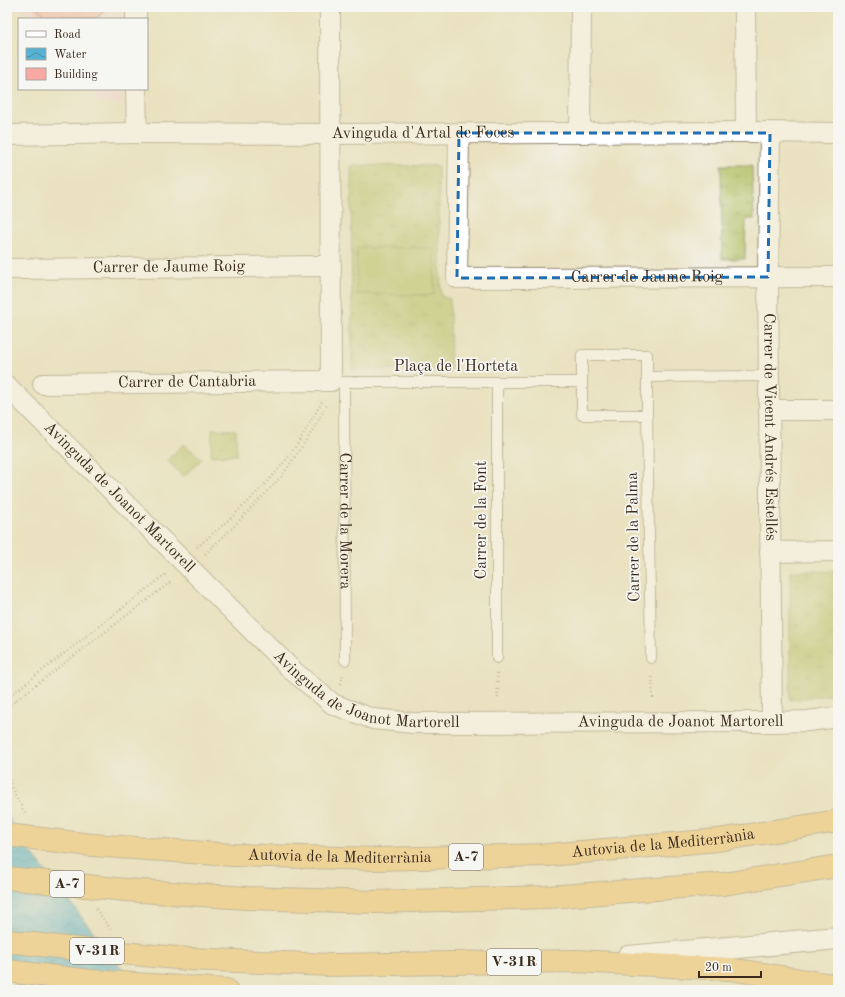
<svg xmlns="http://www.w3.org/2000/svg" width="845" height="997" viewBox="0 0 845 997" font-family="'Old Standard TT',serif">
  <defs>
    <pattern id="grass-tufts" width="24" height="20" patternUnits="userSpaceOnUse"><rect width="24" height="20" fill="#b1be60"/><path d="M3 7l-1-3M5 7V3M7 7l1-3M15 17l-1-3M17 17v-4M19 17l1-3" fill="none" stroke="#919b4f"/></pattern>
    <pattern id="water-waves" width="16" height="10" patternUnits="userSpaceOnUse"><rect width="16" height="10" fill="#56b1d4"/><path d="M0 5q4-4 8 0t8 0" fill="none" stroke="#4890ab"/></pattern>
  </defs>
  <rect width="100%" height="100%" fill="#f6f6f2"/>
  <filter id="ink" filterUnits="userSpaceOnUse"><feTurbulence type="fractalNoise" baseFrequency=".025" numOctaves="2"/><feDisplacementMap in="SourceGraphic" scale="8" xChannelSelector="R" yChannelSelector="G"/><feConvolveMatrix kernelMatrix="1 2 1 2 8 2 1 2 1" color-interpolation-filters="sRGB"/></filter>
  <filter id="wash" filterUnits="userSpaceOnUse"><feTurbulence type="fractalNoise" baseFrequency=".012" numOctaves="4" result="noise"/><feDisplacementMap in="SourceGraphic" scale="16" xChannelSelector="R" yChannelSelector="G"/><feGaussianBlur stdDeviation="0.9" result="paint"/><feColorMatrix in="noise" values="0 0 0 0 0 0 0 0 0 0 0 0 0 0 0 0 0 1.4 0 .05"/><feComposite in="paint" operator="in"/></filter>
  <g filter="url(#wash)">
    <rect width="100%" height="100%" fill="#e9e1bf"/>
    <path fill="#f4cfdd" d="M 20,7 L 121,7 L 121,19 L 29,19 Z
      M 88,89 L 121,89 L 121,105 L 100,104 Z"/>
    <path fill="url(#grass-tufts)" stroke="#76743f" d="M 351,165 L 438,166 L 441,296 L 450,299 L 451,370 L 352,369 Z
      M 721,165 L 752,165 L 754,219 L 746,219 L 745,259 L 722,259 Z
      M 212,429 L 236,430 L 237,455 L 211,456 Z
      M 184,444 L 202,459 L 183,477 L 167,460 Z
      M 790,571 L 838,571 L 838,694 L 790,700 Z"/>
    <path fill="#b1be60" stroke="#76743f" d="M 357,248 L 434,248 L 434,295 L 357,294 Z"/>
    <path fill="url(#water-waves)" stroke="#486e79" d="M 7,812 L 18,836 L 139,990 L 20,990 L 7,974 Z"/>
    <g id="blocks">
      <path fill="#f8a9a4" d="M 33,7 L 109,7 L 95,19 L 44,19 Z"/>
    </g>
  </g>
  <g filter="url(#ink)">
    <use href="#blocks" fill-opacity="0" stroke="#92866e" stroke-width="1"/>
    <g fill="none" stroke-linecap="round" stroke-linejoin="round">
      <defs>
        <g id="service">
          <rect x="582" y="355" width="65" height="60"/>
          <path d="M 648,377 L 769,376"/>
          <path d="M 339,382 L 582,382"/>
          <path d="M 497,382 L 497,658"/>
          <path id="s1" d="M 344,383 L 345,660"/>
          <path d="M 647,415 L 651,658"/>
        </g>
        <g id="minor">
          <path d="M 136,7 L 136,19"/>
          <path d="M 745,7 L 746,132"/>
          <path d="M 136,89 L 137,133"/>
          <path id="s2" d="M 459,133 L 457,278 L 838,277"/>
          <path d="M 580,133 L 581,7"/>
          <path id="s3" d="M 770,133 L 768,277 L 772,722"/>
          <path id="s4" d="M 7,135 L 137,133 L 330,134 L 746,132 L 838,133"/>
          <path id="s5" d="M 7,269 L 331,266"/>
          <path id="s6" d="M 43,384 L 331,381 L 330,7"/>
          <path id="s7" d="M 7,386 L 293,671 L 333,704 L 373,719 L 413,723 L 772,722 L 808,721 L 838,717"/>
          <path d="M 769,410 L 838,410"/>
          <path d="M 770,552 L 838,551"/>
        </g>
        <path id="tertiary" d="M 628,957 L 838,938"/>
        <path id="trunk" d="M 188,959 L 331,965 L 576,961 L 730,969 L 838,986
          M 211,989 L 226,990"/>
        <g id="motorway">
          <path id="s8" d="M 92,845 L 233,855 L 378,859 L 548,855 L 718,840 L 838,821"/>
          <path d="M 126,890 L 247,898 L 374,902 L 548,897 L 723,884 L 838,866"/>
        </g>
      </defs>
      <use href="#service" stroke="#92866e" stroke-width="12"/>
      <use href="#minor" stroke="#92866e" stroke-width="22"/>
      <use href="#tertiary" stroke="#92866e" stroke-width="24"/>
      <use href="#trunk" stroke="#92866e" stroke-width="24"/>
      <use href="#motorway" stroke="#92866e" stroke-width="24"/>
      <path stroke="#92866e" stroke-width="2.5" stroke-dasharray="1 3" stroke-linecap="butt" d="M 197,547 C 232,518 265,488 292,452 C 303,436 312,418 322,402
        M 205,554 L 234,526 L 281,477 L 310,435 L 328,403
        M 497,673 L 498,700
        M 652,673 L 653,700
        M 341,684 L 343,674
        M 7,698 L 166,574
        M 7,707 L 172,581
        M 7,772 L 12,789 L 26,815
        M 96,909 L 112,931"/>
      <use href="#service" stroke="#fff" stroke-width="10"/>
      <use href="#minor" stroke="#fff" stroke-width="20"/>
      <use href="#tertiary" stroke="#fff" stroke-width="22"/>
      <use href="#trunk" stroke="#f4c26a" stroke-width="22"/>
      <use href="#motorway" stroke="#f4c26a" stroke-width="22"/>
      <defs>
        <path id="trunk-bridge" d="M 7,941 L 67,948 L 188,959
          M 7,971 L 90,981 L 211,989"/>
        <path id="motorway-bridge" d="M 7,835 L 92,845
          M 7,878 L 126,890"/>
      </defs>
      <use href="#trunk-bridge" stroke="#92866e" stroke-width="24" stroke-linecap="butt"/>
      <use href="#motorway-bridge" stroke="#92866e" stroke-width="24" stroke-linecap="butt"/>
      <use href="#trunk-bridge" stroke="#f4c26a" stroke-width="22"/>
      <use href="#motorway-bridge" stroke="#f4c26a" stroke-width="22"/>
    </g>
  </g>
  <path d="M0 0H845V997H0ZM 459,133 L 770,133 L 768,277 L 457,278 Z" fill="#e9e1bf" fill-opacity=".55" fill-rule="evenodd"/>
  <path fill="none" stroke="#1f6fb2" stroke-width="3" stroke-dasharray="8 5" stroke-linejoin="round" d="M 459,133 L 770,133 L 768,277 L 457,278 Z"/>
  <g text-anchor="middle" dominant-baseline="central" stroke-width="3.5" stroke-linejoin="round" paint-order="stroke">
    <g fill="#f6f6f2" stroke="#73675e" stroke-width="1">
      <rect x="449" y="844" width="34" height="26" rx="3"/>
      <rect x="50" y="871" width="34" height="26" rx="3"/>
      <rect x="70" y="938" width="54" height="26" rx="3"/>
      <rect x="487" y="949" width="54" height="26" rx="3"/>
    </g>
    <g font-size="15" font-weight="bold" fill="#3b2a1e">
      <text x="466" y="857">A-7</text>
      <text x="67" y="884">A-7</text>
      <text x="97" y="951">V-31R</text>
      <text x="514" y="962">V-31R</text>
    </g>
    <g font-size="16" fill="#3b2a1e" stroke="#f6f6f2">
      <text stroke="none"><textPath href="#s4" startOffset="416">Avinguda d'Artal de Foces</textPath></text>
      <text stroke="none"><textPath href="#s5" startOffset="162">Carrer de Jaume Roig</textPath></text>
      <text stroke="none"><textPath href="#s2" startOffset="335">Carrer de Jaume Roig</textPath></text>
      <text x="456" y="367">Plaça de l'Horteta</text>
      <text stroke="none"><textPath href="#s6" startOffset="144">Carrer de Cantabria</textPath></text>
      <text stroke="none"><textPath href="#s3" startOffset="294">Carrer de Vicent Andrés Estellés</textPath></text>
      <text stroke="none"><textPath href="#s7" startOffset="158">Avinguda de Joanot Martorell</textPath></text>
      <text transform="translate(482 520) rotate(-90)">Carrer de la Font</text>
      <text stroke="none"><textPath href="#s1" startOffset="138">Carrer de la Morera</textPath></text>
      <text transform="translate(634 537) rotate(-91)">Carrer de la Palma</text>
      <text stroke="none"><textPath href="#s7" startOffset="482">Avinguda de Joanot Martorell</textPath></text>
      <text stroke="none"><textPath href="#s7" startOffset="806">Avinguda de Joanot Martorell</textPath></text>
      <text stroke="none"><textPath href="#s8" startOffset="572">Autovia de la Mediterrània</textPath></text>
      <text stroke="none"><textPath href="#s8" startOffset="248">Autovia de la Mediterrània</textPath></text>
    </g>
  </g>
  <rect width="845" height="997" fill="none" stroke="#f6f6f2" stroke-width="24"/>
  <rect x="18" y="18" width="130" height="72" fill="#f6f6f2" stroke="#aba49d"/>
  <rect x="26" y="31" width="20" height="6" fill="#ffffff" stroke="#aba49d"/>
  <text x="54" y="38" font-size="12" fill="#3b2a1e">Road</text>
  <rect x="26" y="48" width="20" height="12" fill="url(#water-waves)" stroke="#aba49d"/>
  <text x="54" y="58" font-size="12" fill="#3b2a1e">Water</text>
  <rect x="26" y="68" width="20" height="12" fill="#f8a9a4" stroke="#aba49d"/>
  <text x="54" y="78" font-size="12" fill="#3b2a1e">Building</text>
  <path d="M699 971v6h62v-6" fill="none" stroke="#3b2a1e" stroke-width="2"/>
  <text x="705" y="971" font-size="12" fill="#3b2a1e" stroke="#f6f6f2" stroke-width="3" paint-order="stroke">20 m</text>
</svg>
